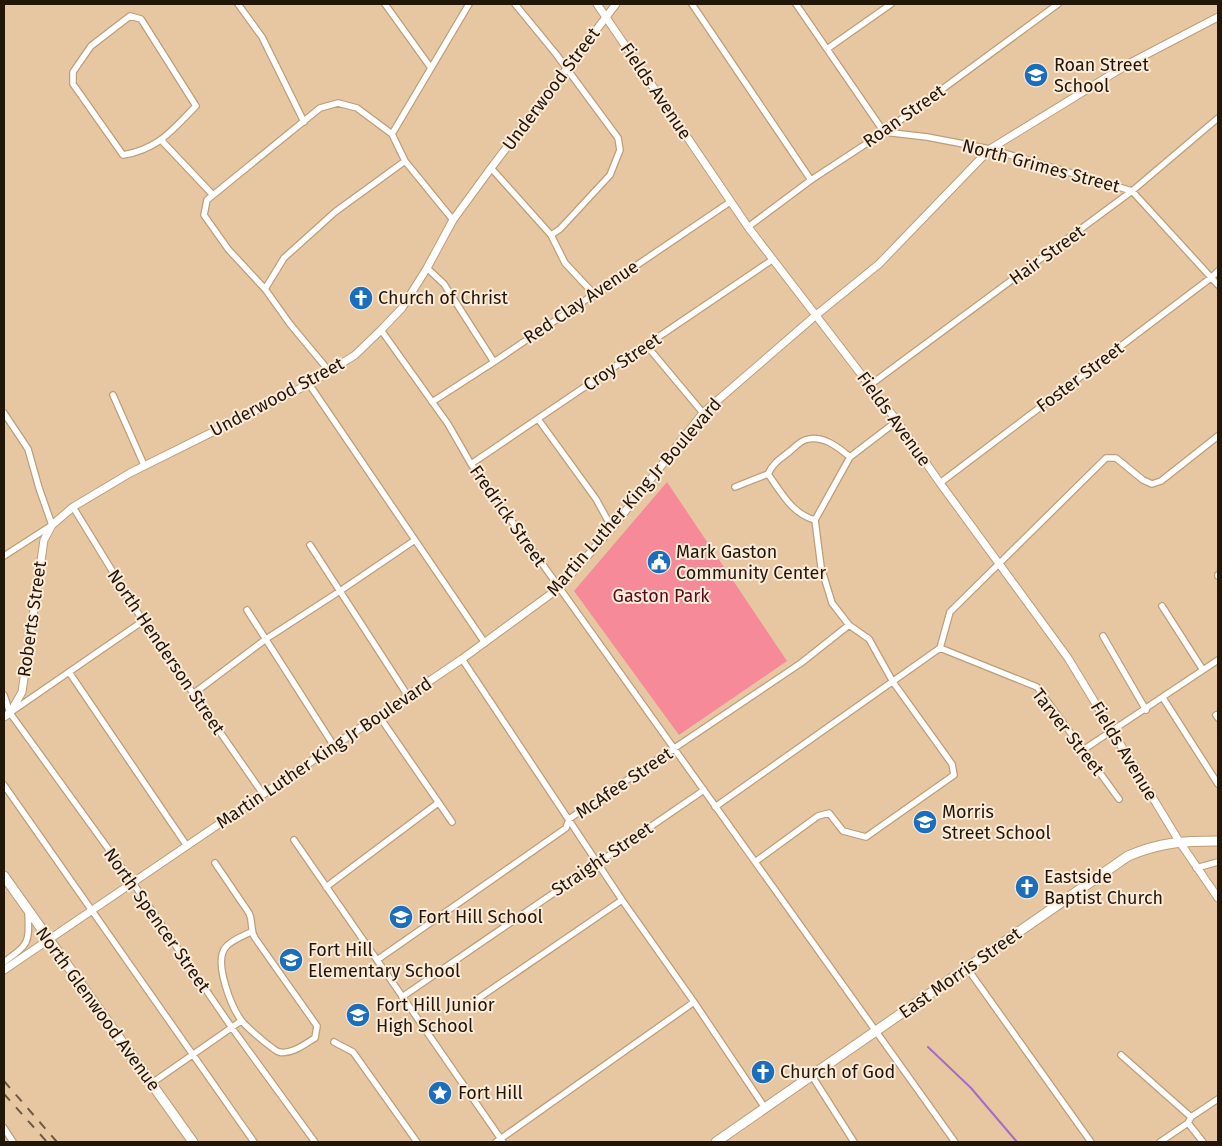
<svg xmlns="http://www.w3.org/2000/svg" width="1222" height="1146" viewBox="0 0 1222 1146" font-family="'Fira Sans',sans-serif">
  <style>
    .green { fill: #f78a99 }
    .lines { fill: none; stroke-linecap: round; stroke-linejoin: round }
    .stream { stroke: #a56bc8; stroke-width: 2 }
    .minor-casing { stroke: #bc9e79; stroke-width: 8 }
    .tertiary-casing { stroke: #bc9e79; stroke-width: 9 }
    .secondary-casing { stroke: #bc9e79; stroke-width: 11 }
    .primary-casing { stroke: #bc9e79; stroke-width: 11 }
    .minor { stroke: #fff; stroke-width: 5.5 }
    .tertiary { stroke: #fff; stroke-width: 7 }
    .secondary { stroke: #fff; stroke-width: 9 }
    .primary { stroke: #fff; stroke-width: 9 }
    .rail { stroke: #6e5a43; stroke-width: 2; stroke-dasharray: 9 9; stroke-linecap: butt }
    .labels { text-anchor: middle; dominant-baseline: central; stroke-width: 4; stroke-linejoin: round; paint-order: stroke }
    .poi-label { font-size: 18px; fill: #221608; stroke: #fbebd8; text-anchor: start }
    .street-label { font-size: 18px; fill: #221608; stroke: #fbebd8 }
    .park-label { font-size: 18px; fill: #55091e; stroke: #fbebd8 }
  </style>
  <rect width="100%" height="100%" fill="#e7c7a1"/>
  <path class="green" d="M667,482L787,661L679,735L574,591Z"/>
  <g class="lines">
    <path class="stream" d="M928,1047L971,1088L1017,1142"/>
    <g class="minor-casing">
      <path id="minor" d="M238,4L262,37L304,122
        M385,4L431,68
        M692,4L811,180
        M796,4L884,132L927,137L990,149L1132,191L1218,285
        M130,16L141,19L196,106C172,130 159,149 123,155L73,84V72L91,46Z
        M827,49L891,4
        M392,134L469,4
        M162,141L213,195
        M491,168L551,235L560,229L610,175L620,150L618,138L556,54L515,4
        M748,227L811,180L884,132L1058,4
        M551,235L565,263L594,294
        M427,268L444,284L494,362
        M265,289L284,258L335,212L405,161
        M381,330L448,424L471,464L955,1142
        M647,346L703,413
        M329,371L290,324L265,289L228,249L204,215L207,200L320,108L338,103L357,108L392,134L405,161L453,220
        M309,384L485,643
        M870,385L1132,191L1218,118
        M113,395L144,465
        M432,402L494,362L730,202
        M4,413L28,449L39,488L52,525L4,556
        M538,419L596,499L612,528
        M471,464L772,260
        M768,474C773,463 780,459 789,452C794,448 799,442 805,440C822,434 838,447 850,457
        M768,474C781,492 792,514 815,520
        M940,483L1212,277L1218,271
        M735,487L768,474
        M73,507L143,621L263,794
        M815,520L850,457L897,421
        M310,545L408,696
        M1218,575V576
        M1162,606L1203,670
        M247,610L334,746
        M1103,636L1146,710
        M462,659L622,900L694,1002L765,1108
        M69,672L187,846
        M193,694L266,639L340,591L415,540
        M4,695L10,713L133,883L232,1028L315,1142
        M1163,698L1218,784
        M11,712L143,621
        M1216,715L1218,718
        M379,716L452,822
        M1083,750L1218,660
        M4,785L254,1142
        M1119,799L1037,687L940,648L950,612L1106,458H1116L1143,480L1152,484L1161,481L1218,436
        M715,807L940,648
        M294,840L503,1142
        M755,862L818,816L829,813L843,831L866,837L954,775L952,764L893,682L869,639L849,625L832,603L821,567L815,520
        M215,863L249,913C253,921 250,930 255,938L317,1026L315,1038C305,1044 291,1055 279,1052C273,1050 245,1026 241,1020C231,1006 214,963 225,948C231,940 243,936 251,932
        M1196,868L1218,862
        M326,887L438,803
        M377,960L566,828L569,819L801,663L849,625
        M4,962C30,943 29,944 28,911
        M967,968L1091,1142
        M402,997L704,790
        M473,1002L622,900
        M334,1042L353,1052L417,1142
        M1121,1055L1191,1117
        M812,1076L854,1142
        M152,1083L241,1021
        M1188,1123L1203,1142
        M4,1128L13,1142
        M496,1142L694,1002
        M1160,1142L1188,1123L1191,1117L1218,1099"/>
    </g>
    <g class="tertiary-casing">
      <path id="tertiary" d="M597,4L748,227L897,421L940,483L1068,658L1179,841L1218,898
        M4,717L10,713L22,692L44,540L52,525L73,507L130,473L309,384L355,355L381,330L402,308L427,268L453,220L491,168L616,4
        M4,970L462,659L559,588L612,528L703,413L815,316L879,264L990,149L1130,63L1218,17"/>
    </g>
    <g class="secondary-casing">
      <path id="secondary" d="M716,1142L1128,856C1161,842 1183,841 1218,841"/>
    </g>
    <g class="primary-casing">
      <path id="primary" d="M4,876L193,1142"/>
    </g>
    <use href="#minor" class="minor"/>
    <use href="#tertiary" class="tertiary"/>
    <use href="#secondary" class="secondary"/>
    <use href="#primary" class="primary"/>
    <path class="rail" d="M4,1081L57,1142
      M4,1094L47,1142"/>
  </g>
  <defs>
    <g id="school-disc" transform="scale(1.25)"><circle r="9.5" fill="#1b6ebc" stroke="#fbebd8"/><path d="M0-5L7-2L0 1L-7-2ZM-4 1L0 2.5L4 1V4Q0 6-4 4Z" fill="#fff"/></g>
    <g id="church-disc" transform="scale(1.25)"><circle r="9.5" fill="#1b6ebc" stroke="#fbebd8"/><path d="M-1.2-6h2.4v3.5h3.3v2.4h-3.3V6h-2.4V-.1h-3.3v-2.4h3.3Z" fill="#fff"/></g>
    <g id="civic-disc" transform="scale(1.25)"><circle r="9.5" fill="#1b6ebc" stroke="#fbebd8"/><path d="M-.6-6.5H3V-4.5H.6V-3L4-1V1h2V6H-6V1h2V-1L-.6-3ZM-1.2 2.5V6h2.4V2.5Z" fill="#fff"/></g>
    <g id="sight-disc" transform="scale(1.25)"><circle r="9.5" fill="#1b6ebc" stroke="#fbebd8"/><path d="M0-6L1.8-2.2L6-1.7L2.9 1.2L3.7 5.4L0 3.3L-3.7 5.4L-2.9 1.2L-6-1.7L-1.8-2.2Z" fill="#fff"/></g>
  </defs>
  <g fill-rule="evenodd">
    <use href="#school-disc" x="1036" y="75"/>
    <use href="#church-disc" x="361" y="298"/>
    <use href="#civic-disc" x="659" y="562"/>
    <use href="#school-disc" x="925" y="822"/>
    <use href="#church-disc" x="1027" y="887"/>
    <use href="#school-disc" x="401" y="917"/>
    <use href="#school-disc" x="291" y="960"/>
    <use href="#school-disc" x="358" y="1015"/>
    <use href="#church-disc" x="763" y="1072"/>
    <use href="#sight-disc" x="440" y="1093"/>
  </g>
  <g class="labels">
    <g class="poi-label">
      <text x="1054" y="65">Roan Street<tspan x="1054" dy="21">School</tspan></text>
      <text x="378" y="298">Church of Christ</text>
      <text x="676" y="552">Mark Gaston<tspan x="676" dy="21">Community Center</tspan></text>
      <text x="942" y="812">Morris<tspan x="942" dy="21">Street School</tspan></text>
      <text x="1044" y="877">Eastside<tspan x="1044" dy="21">Baptist Church</tspan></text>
      <text x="418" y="917">Fort Hill School</text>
      <text x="308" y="950">Fort Hill<tspan x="308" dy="21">Elementary School</tspan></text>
      <text x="376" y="1005">Fort Hill Junior<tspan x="376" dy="21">High School</tspan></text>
      <text x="780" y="1072">Church of God</text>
      <text x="458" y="1093">Fort Hill</text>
    </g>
    <g class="street-label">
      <text transform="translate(551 89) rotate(-53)">Underwood Street</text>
      <text transform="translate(656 91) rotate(56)">Fields Avenue</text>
      <text transform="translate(904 116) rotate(-35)">Roan Street</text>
      <text transform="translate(1041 166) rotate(15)">North Grimes Street</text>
      <text transform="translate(1047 255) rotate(-36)">Hair Street</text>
      <text transform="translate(581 302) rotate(-34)">Red Clay Avenue</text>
      <text transform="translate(622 362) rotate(-34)">Croy Street</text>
      <text transform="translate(1080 377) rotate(-37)">Foster Street</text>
      <text transform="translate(277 397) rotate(-28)">Underwood Street</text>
      <text transform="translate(894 419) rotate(54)">Fields Avenue</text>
      <text transform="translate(634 497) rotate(-49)">Martin Luther King Jr Boulevard</text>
      <text transform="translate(508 516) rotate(55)">Fredrick Street</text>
      <text transform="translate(32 619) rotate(-82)">Roberts Street</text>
      <text transform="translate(166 652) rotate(56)">North Henderson Street</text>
      <text transform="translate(1068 732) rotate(52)">Tarver Street</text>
      <text transform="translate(1124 751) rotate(59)">Fields Avenue</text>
      <text transform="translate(324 753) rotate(-34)">Martin Luther King Jr Boulevard</text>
      <text transform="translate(624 783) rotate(-34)">McAfee Street</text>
      <text transform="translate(602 859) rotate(-34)">Straight Street</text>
      <text transform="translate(157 920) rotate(55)">North Spencer Street</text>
      <text transform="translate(960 973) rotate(-35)">East Morris Street</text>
      <text transform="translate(98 1009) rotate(54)">North Glenwood Avenue</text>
    </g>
    <g class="park-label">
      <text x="661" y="596">Gaston Park</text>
    </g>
  </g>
  <rect width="1222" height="1146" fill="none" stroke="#221608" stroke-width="10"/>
</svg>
